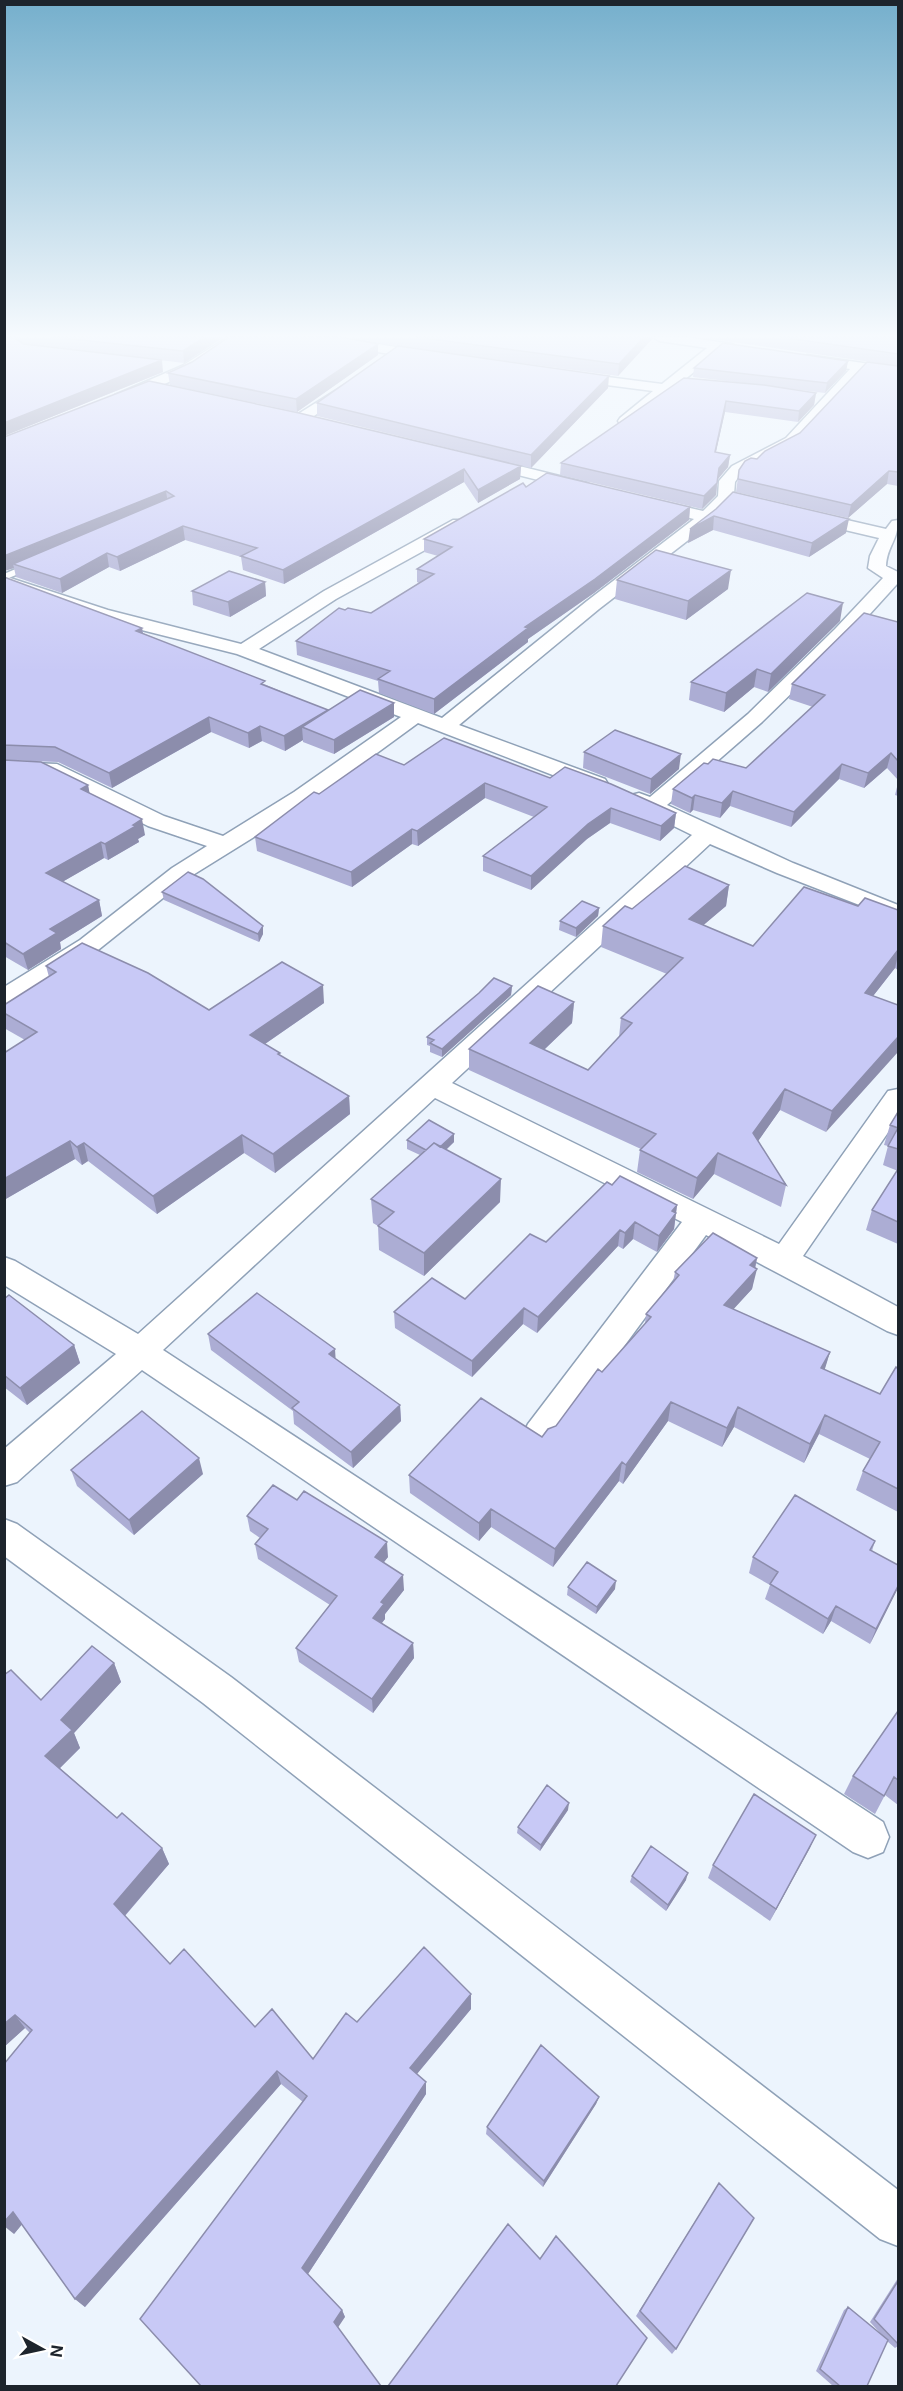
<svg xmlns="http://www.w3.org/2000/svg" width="903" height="2391" viewBox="0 0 903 2391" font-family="Inter,sans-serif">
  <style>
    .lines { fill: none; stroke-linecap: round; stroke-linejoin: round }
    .service-casing { stroke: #8fa1b7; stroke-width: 3 }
    .minor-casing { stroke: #8fa1b7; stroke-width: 3 }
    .service { fill: #fff; fill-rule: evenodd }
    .minor { fill: #fff; fill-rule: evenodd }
    .wall { fill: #acadd4 }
    .shaded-wall { fill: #8c8dac }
    .building { fill: #c8c9f6; stroke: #8c8dac; stroke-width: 1.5 }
  </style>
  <rect width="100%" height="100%" fill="#ecf4fd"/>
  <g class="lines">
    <g class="service-casing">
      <path id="service" d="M32,562L36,565L35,567L4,580V574Z"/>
    </g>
    <g class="minor-casing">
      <path id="minor" d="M228,337H243L192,372L125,401L120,402L113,398L115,395L182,366Z
        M307,337H337L431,353L438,357L431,361L313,341Z
        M653,337H686L732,344L739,348L732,352L721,350L630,424H620L618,421L620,418L653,391L568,380L561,376L568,372L662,384L707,348L659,341Z
        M807,355L898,368V376L864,371L796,444L742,472L735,482L734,494L886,529L892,521L898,520C898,541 887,546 886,566L898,572V583L849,637L762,722L667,805L793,863L898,905V920L777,873L710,844L452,1083L779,1244L888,1091L898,1089V1118L803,1256L898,1307V1335L887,1331L706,1235L552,1444L540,1448L528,1444L523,1434L528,1424L682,1222L435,1098L163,1350L883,1822L889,1837L883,1852L868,1858L853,1852L142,1370L17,1482L4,1486V1449L116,1354L4,1285V1257L15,1261L138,1334L692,835L631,805L628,800L631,795L639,793L650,797L748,714L835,629L883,578L868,568L870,556L879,538L730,503L713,521L599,609L459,725L605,779L608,784L605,789L597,791L589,789L418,723L310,802L188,878L98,950L13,1005L4,1007V987L80,940L172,868L207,846L148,826L45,775L4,774V762L57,764L164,816L223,836L294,792L401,717L237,654L94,618L4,587V576L108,610L241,644L324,591L453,520H465L467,524L465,528L336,599L259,649L442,718L587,601L694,519L645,507L643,504L645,501L651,499L703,511L718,496L719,481L732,466L786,438L850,369L802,362L800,359Z
        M349,382L354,383L356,386L354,389L305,422H295L293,419L295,416Z
        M483,457L588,483L590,486L582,491L478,465L475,462Z
        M4,1519L17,1524L231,1677L898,2190V2246L880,2239L203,1703L4,1556Z"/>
    </g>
    <use href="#service" class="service"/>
    <use href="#minor" class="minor"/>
  </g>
  <path class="wall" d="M4,337H224L184,363L143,358L163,372L4,436Z
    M348,337H652V339L618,376L395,346Z
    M698,337H898V486L887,484L848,518L736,492L739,470L800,433L898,366Z
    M378,344V355L297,412L170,385L168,373L192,362Z
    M848,361L846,371L825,393L776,387L816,393L814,405L798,422L725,412L716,452L730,455L728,467L718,479L716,495L702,509L560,475L561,463L743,383L693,377L694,368Z
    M608,388L531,468L317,416V403Z
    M4,437L521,466L520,479L478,503L464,482L284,584L243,570L241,557L185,540L120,571L109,567L62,593L16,577L14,568L4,571Z
    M526,487L690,507L689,520L594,593L528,639V642L434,714L379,693L378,681L297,655L296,641L371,613L419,583L417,582V569L438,556L424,552V539Z
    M716,509L846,533L809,557L713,530L688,543Z
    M4,577L142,628L143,633L328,711L394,717L334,754L303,742V740L285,751L262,741L249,748L211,732L112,788L58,762L4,760Z
    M617,580L728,589L686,620L615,599Z
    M265,582L266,596L230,617L193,605L192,591Z
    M840,621L768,692L754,687L724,712L689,700L691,682Z
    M898,622V780L887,768L864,788L839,779L791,827L730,806L720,818L693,810L690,813L671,804L673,789L708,764L746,768L813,707L789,699L792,684Z
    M584,752L679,769L650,794L583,768Z
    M4,760L88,785L89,793L145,835L138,839L139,842L108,860L104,858L62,882L99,900L102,916L60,942L61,949L28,970L4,956Z
    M404,765L550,778L676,813L674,828L660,841L610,823L587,839L531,890L483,871V856L534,817L485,798L418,846L412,844L352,887L257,851L255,837L319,794Z
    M898,783V796L895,795Z
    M729,885L726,906L703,925L753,946L858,906L898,910V970L895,968L873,996L826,1132L780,1110L758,1141L786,1185L781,1207L714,1174L693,1199L637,1172L640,1150L641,1149L469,1070V1049L574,1002L572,1023L544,1050L588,1070L619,1037L621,1018L667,974L601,947L603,926L632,909Z
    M162,892L263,934L259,942L164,900Z
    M599,908L598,916L576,937L559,930L560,921Z
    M46,966L209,1010L324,1003L265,1044L281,1056L349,1096L350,1114L275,1173L244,1153L157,1214L88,1161L82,1165L75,1159L4,1200V1053L25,1040L4,1028V1005L49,977Z
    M512,986L511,995L442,1057L430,1052V1046L427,1045V1037L479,993Z
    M898,1112V1244L866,1230L872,1210L898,1171L883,1165L888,1146L884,1145L890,1125Z
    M407,1140L454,1142L446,1150L500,1202L424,1276L379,1250L378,1226L373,1223L371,1199L420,1155L407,1149Z
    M612,1185L677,1205L674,1229L657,1252L633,1239L623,1249L618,1246L537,1333L523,1324L472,1377L395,1328L394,1312L465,1299L546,1242Z
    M757,1258L752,1289L733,1309L830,1352L824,1370L880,1394L898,1369V1512L856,1490L863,1471L870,1459L819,1434L804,1463L734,1427L722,1447L668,1421L623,1484L619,1481L553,1567L491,1527L479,1541L410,1493L409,1475L542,1437L556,1426L645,1324L646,1314L673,1282L675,1272Z
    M4,1299L74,1345L80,1363L27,1405L4,1387Z
    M208,1334L336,1359L400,1405L401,1421L353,1468L294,1424L293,1411L211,1350Z
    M71,1470L203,1474L134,1535L77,1486Z
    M247,1516L388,1557L384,1562L404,1590L385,1614V1619L381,1624L413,1643L414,1658L373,1713L299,1662L296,1648L330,1605L258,1559L255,1544L260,1538L250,1531Z
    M875,1541L872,1551L898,1565V1588L870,1644L831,1621L823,1634L765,1599L770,1585L749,1573L753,1557Z
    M568,1587L615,1589L596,1614L567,1595Z
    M114,1663L121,1682L74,1733L80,1748L60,1768L117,1818L162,1848L169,1864L125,1916L170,1964L255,2027L313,2059L357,2022L471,2009L417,2074L426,2094L308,2274L342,2310L345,2317L201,2386L303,2102L281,2084L85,2307L75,2299L22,2224L14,2234L30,2033L25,2028L4,2047L41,1700Z
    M898,1711V1805L885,1795L875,1814L844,1794L853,1776Z
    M568,1810L540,1851L517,1833L518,1827Z
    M816,1835L770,1921L708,1878L713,1865Z
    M632,1876L686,1880L666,1911L630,1882Z
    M599,2097L596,2104L543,2187L486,2134L487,2127Z
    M719,2183L676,2349L672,2354L636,2316Z
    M898,2278V2346L895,2348L887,2341L867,2386H833L816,2371L844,2310L848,2307L882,2335L870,2322Z"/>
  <path class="shaded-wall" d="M205,337H224L184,363L183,351Z
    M644,337H652V339L618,376L619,364Z
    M378,344V355L297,412L296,399Z
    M162,360L163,372L4,436V423Z
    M848,361L846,371L825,393L827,383Z
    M609,376L608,388L531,468V455Z
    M816,393L814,405L798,422L799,411Z
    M726,401L725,412L713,464L715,452Z
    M730,455L728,467L717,480L719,468Z
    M521,466L520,479L478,503V490Z
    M464,469V482L284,584L283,570Z
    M889,471L887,484L848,518L851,505Z
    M717,483L716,495L702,509L704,496Z
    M166,491L168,504L13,564L14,568L4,571V556Z
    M690,507L689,520L594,593L528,639V642L434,714V699L525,627Z
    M714,516L713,530L688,543L690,529Z
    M849,519L846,533L809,557L812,543Z
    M183,526L185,540L120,571L117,557Z
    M107,553L109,567L62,593L60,579Z
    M731,570L728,589L686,620L688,601Z
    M265,582L266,596L230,617L228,602Z
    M843,603L840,621L768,692L771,674Z
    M142,628L144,642L136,631Z
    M757,669L754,687L724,712L726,693Z
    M394,703V717L334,754V740Z
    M328,710L329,725L302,727L303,740L285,751L284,736Z
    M209,717L211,732L112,788L109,773Z
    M260,726L262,741L249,748L248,733Z
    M891,753L887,768L864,788L868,773Z
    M681,754L679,769L650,794L651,779Z
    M842,764L839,779L791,827L794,812Z
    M485,783V798L418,846L417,831Z
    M88,785L91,800L81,789Z
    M733,791L730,806L720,818L722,803Z
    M695,795L693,810L690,813L692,798Z
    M611,808L610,823L587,839L531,890V876L588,824Z
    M676,813L674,828L660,841L661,826Z
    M142,819L145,835L138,839L139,842L108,860L105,844Z
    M412,829V844L352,887L351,872Z
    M101,842L104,858L50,889L46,873Z
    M729,885L726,906L686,940L689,919Z
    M99,900L102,916L60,942L61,949L28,970L23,954L50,929Z
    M599,908L598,916L576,937V928Z
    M263,926V934L259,942L258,934Z
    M898,950V955L895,968L859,1014L865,993Z
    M323,985L324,1003L252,1053L250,1035Z
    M512,986L511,995L442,1057V1049Z
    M574,1002L572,1023L529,1064L530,1043Z
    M898,1037V1052L826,1132L832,1111Z
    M785,1089L780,1110L749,1154L753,1133Z
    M349,1096L350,1114L275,1173L273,1154Z
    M454,1134V1142L433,1162V1154Z
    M242,1135L244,1153L157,1214L153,1196Z
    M70,1141L75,1159L4,1200V1179Z
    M84,1143L88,1161L82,1165L77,1147Z
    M718,1153L714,1174L693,1199L697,1178Z
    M501,1179L500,1202L424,1276V1253Z
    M677,1205L674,1229L657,1252L659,1236L672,1211Z
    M635,1222L633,1239L623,1249L625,1233Z
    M620,1230L618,1246L537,1333L538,1317Z
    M757,1258L754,1272L757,1269L752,1289L720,1324L724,1305L750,1265Z
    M524,1308L523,1324L472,1377V1361Z
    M74,1345L80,1363L27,1405L20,1388Z
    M335,1349L336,1365L329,1354Z
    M830,1352L824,1372L821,1368Z
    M671,1402L668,1421L623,1484L626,1465Z
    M400,1405L401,1421L353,1468L351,1452Z
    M738,1407L734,1427L722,1447L727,1428Z
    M825,1415L819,1434L804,1463L810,1444Z
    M199,1458L203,1474L134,1535L129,1520Z
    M622,1462L619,1481L553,1567L555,1549Z
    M491,1509V1527L479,1541V1523Z
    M387,1542L388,1557L376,1572L375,1557Z
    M403,1575L404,1590L385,1614V1619L374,1633L373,1618L381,1602Z
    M616,1581L615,1589L596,1614L597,1607Z
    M898,1586V1588L870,1644L876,1629Z
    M836,1606L831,1621L823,1634L828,1619Z
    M413,1643L414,1658L373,1713L372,1699Z
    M114,1663L121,1682L74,1733L80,1748L54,1774L45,1756L61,1720Z
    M569,1803L568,1810L540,1851L541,1845Z
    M816,1835L810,1848L770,1921L776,1909Z
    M162,1848L169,1864L121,1920L114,1904Z
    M688,1873L686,1880L666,1911L668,1905Z
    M471,1994V2009L411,2081L410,2068Z
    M15,2015L25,2028L4,2047V2024Z
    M277,2071L281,2084L85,2307L75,2299Z
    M426,2082V2094L306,2277L302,2268Z
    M599,2097L596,2104L543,2187L544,2181Z
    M13,2212L24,2222L14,2234L4,2226V2222Z
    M342,2310L345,2317L337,2329L334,2322Z"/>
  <path class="building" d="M4,337H17L16,339L24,344L162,360L4,423Z
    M53,337H205L183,351Z
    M229,337H341L378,344L296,399L168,373L192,362Z
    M416,337H644L619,364Z
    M780,337H898V354Z
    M723,343L848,361L827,383L694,368Z
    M398,346L609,376L531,455L317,403Z
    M867,362L898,366V472L889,471L851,505L738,479L739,470L745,461L751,458L757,459L765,451L800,433Z
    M684,378L764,385L816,393L799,411L726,401L715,452L730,455L719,468L717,483L704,496L561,463Z
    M149,381L299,413L521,466L478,490L464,469L283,570L241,556L257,548L183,526L117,557L107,553L60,579L13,564L174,496L166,491L4,556V437Z
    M547,473L690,507L595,579L525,627L528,628L434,699L378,679L390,671L296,641L339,608L345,610L348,608L371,613L434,574L417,569L452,547L424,539L523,483L526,487Z
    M733,492L849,519L812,543L714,516L690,529L716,509Z
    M656,550L731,570L688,601L617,580Z
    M229,571L265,582L228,602L192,591Z
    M4,577L142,628L136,631L265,681L261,684L328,710L284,736L260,726L248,733L209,717L109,773L55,747L4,745Z
    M807,593L843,603L771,674L757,669L726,693L691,682Z
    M864,613L898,622V761L891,753L868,773L842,764L794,812L733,791L722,803L695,795L692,798L673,789L704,763L708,764L713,759L746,768L825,695L792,684Z
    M360,690L394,703L334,740L302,727Z
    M615,730L681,754L651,779L584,752Z
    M444,738L550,778L565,767L611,784L676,813L661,826L611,808L588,824L531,876L483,856L547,807L485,783L417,831L412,829L351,872L255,837L314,792L319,794L376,754L404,765Z
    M4,760L41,762L88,785L81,789L142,819L133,825L136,826L105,844L101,842L46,873L99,900L50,929L57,933L23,954L4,942Z
    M685,866L729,885L689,919L753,946L804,887L858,906L865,898L898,910V950L865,993L898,1005V1037L832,1111L785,1089L753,1133L786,1185L718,1153L697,1178L640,1150L656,1134L469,1049L538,986L574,1002L530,1043L588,1070L632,1023L621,1018L683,958L603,926L625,906L632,909Z
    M188,872L203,879L263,926L258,934L162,892Z
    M582,901L599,908L576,928L560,921Z
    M82,943L148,973L209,1010L282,962L323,985L250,1035L280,1053L278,1054L349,1096L273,1154L242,1135L153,1196L84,1143L77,1147L70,1141L4,1179V1053L37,1032L4,1013V1005L56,972L46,966Z
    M494,978L512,986L442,1049L430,1043L434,1040L427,1037L479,993Z
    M898,1112V1149L888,1146L898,1128L890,1125Z
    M429,1120L454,1134L440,1147L434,1143L426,1150L407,1140Z
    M434,1143L501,1179L424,1253L378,1226L394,1212L371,1199Z
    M898,1169V1222L872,1210Z
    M620,1176L677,1205L672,1211L676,1213L659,1236L635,1222L625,1233L620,1230L538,1317L524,1308L472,1361L394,1312L432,1278L465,1299L530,1234L546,1242L607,1182L612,1185Z
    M713,1233L757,1258L750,1265L757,1269L724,1305L830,1352L821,1368L880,1394L896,1367L898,1369V1489L863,1471L880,1442L825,1415L810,1444L738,1407L727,1428L671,1402L626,1465L622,1462L555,1549L491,1509L479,1523L409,1475L481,1398L542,1437L548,1429L556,1426L598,1369L602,1372L651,1317L646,1314L679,1275L675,1272Z
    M257,1293L335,1349L329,1354L400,1405L351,1452L292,1408L299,1402L208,1334Z
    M9,1295L74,1345L20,1388L4,1375V1299Z
    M142,1411L199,1458L129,1520L71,1470Z
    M273,1485L297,1500L304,1491L387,1542L375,1557L403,1575L381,1602L384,1604L373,1618L413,1643L372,1699L296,1648L337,1596L255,1544L268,1529L247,1516Z
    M795,1495L875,1541L870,1550L898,1565V1586L876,1629L836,1606L828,1619L770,1584L778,1572L753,1557Z
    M587,1562L616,1581L597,1607L568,1587Z
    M92,1646L114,1663L61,1720L72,1730L45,1756L117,1818L122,1813L162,1848L114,1904L170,1964L184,1949L255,2027L272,2009L313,2059L346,2013L357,2022L424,1947L471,1994L410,2068L426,2082L302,2268L342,2310L334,2322L381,2386H201L140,2319L307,2096L277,2071L75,2299L13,2212L4,2222V2064L32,2030L15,2015L4,2024V1675L11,1670L41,1700Z
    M898,1711V1780L894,1777L884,1796L853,1776Z
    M547,1785L569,1803L541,1845L518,1827Z
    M754,1794L816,1835L776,1909L713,1865Z
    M651,1846L688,1873L668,1905L632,1876Z
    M541,2045L599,2097L544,2181L487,2127Z
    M719,2183L754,2218L676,2349L640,2311Z
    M508,2224L540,2259L556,2236L647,2338L616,2386H388Z
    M898,2281V2344L874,2319Z
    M848,2307L888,2340L867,2386H840L820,2369Z"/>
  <linearGradient id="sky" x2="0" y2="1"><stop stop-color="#75afcc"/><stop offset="0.5" stop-color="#f6fafe"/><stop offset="1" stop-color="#f6fafe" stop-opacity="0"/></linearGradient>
  <rect width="903" height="672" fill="url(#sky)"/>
  <rect width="903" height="2391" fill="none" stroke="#1d242c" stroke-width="12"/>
  <g transform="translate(42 2349) rotate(98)" stroke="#ffffff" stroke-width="4.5" paint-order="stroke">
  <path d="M0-4.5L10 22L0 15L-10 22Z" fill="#1d242c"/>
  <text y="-9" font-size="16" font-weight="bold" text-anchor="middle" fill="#1d242c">N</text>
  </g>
</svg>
